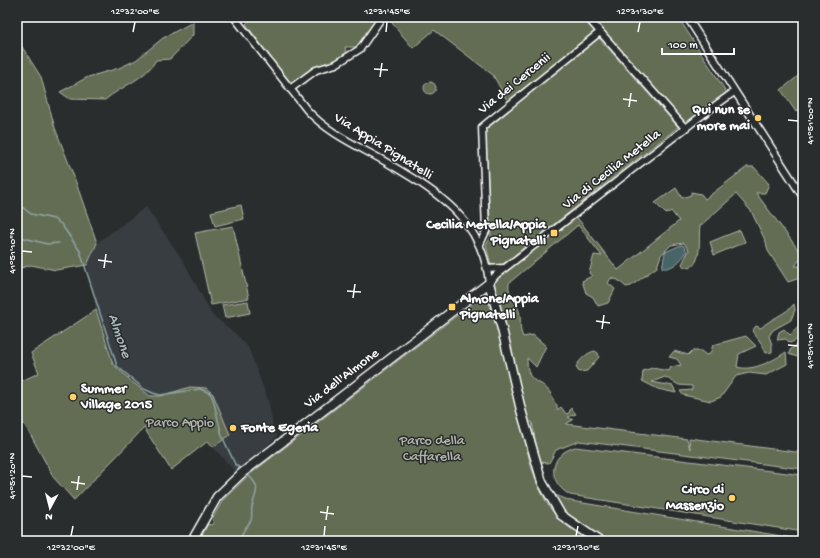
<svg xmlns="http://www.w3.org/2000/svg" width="820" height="558" viewBox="0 0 820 558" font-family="'Gochi Hand',sans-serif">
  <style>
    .built { fill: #383e43 }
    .green { fill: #646d53; stroke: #b2b6a9 }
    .water { fill: #476569; stroke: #91a3a5 }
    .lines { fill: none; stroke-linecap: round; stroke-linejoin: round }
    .stream { stroke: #91a3a5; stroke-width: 1.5 }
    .minor-casing { stroke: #fff; stroke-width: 9 }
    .major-casing { stroke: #fff; stroke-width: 11 }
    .minor { stroke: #2a2d2e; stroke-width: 6 }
    .major { stroke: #2a2d2e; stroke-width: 8 }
    .ticks { fill: none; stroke: #fff; stroke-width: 1.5 }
    .poi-dot { fill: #ffd166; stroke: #2a2d2e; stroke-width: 1.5 }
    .labels { text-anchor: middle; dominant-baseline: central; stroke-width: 3; stroke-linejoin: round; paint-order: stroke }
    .street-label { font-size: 14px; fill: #fff; stroke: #2a2d2e }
    .poi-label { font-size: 14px; font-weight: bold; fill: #fff; stroke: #2a2d2e; text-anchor: end }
    .park-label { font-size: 14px; fill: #b2b6a9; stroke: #2a2d2e }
    .water-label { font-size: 15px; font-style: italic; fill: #acbabc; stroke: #2a2d2e }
    .neatline { fill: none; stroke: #fff; stroke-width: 1.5 }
    .ticks-label { font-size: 10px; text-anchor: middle; fill: #fff }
  </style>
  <rect width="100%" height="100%" fill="#2a2d2e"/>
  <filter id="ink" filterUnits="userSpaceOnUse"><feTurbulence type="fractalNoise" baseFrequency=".025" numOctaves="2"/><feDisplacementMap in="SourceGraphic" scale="8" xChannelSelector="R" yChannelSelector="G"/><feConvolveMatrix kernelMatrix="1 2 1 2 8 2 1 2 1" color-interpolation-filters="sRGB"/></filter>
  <g filter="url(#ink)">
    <path class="built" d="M146,207L184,262L212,315L236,334L248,347L268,400L274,431L277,436L237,474L213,447L230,435L206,388L190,387L161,396H150L131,381L113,364L96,310L87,265L97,243Z"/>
    <path class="green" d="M253,17H381L362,47H345L347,55L332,65L319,67L292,87L246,24Z
      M387,17H583L595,32L508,102L493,75L434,30L413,48Z
      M591,17H678L727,93L685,126Z
      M193,22V35L170,59L156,60C146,79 121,86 105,100L70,99L60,92L88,77L119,68L136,60L163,38Z
      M599,38L678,127L503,264L491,265L486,245L491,237L485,130Z
      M17,39L41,77L55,128L73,174L97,243L87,265L56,270L31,265L17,269Z
      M803,72V107L796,112L781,90Z
      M424 88a6 6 0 1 1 12 0a6 6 0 1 1-12 0Z
      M747,167H754L769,184L765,193H756L803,256L795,266H803V277L788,282L768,251L766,242L751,211L736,194L700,226C698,239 703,260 690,268L684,267L682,264L689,250L684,243L671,245L661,255L657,267L631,286L626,287L618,280L611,278L608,283L615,289L608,303L598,306L593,297L586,293L582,281L592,276L589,273L594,255L602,256L578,225L509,283C507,297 518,302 520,315C521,324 519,328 523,337L533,335L546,346L536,367L527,358C527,386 538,377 549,391C553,396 552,401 557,405V410L561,407L566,414L569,413L571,408L576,414L568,417L573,420L566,424L687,439L690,449L689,438L803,453V469L579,441L556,450L549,463L539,462L532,422H529L527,416L513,363L515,362L493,291L495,279L575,215L618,270L679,221L671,211L666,214L655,203L676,188L682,198L691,195V192L701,194L705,199Z
      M241,205L244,219L215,226L211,212Z
      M233,226L249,298L211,305L195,233Z
      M740,230L745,242L714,255L710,242Z
      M484,293L490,296L531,466C546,507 552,518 589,541H199L208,524L211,525L214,523L212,519L223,500L249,475L477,300L479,295Z
      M248,301L250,313L225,318L222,305Z
      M794,304L795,310L791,320L773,330L769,336L772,345V352L766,353L762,344L752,331L756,326L761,328C771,318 785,315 794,304Z
      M96,310L113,364L131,381L150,396H161L190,387L206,388L213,394L230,435L213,447L208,441L171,470L144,428L74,500L54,478L29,432L17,414V383L39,373L31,353Z
      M803,321V337L790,343L786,339L777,340L779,332L784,329L790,335Z
      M746,336L756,346L739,354L737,367C753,372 774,360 786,352L787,364L766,375L749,373L736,376L721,397L711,401L683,395L680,391L692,390V386L679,385L665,377L652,382L673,386L676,393L658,389L642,381L643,371L652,368L669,371L671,367L681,365L677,359L669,357L674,351L688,355L692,351H701L706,355L710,354L713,345Z
      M803,339V352L797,357L789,354L790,350Z
      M595,351L598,353L599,357L587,371L579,372L576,367C579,360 588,352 595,351Z
      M575,447L803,475V532L570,495C547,482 548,455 575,447Z
      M550,493L571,501L793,538L792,541H608L572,521Z"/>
    <path class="water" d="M681,245L684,246L687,251C682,260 672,270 662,268L665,252Z"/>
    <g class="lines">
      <path class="stream" d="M17,203L31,214L54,219L61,224L80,251L117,366L144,389L153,393L160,395L200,389L210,393L213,399L222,436L235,464L241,469
        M17,236L47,244L59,243
        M240,541C241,532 245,529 250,522C253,519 251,512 252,507C256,490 262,488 247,474"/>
      <g class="minor-casing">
        <path id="minor" d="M234,17L307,110C331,136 361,147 391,165C440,194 483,221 489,283
          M587,17L685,128
          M687,17L803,197
          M290,89L316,70L336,64L360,49L382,17
          M480,244L486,231L482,127L600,32
          M487,269L504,268
          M489,283L496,275L705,113L734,92"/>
      </g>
      <g class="major-casing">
        <path id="major" d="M192,541L217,497L242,473L489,283L502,329L521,410L542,482L561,515L599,541"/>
      </g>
      <use href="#minor" class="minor"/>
      <use href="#major" class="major"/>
    </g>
  </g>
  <path class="ticks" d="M133,32L135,22M386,32L387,22M638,32L640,22M374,69L388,70M380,77L382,63M623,99L637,101M629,107L631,93M788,120L798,121M22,251L32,252M98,260L112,262M104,268L106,254M347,291L361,292M353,298L355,284M596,321L610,323M602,329L604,315M788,345L798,346M22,476L32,477M71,482L85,484M77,490L79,476M320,512L334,514M326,520L328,506M71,536L73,526M324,536L325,526M576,536L578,526"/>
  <g class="poi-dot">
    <circle cx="758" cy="118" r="4"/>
    <rect x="550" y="229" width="8" height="8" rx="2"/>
    <rect x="448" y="303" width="8" height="8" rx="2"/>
    <circle cx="73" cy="397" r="4"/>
    <circle cx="233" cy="428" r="4"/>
    <circle cx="732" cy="498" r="4"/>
  </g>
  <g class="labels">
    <g class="street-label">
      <text transform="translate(515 84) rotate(-39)">Via dei Cercenii</text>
      <text transform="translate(383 147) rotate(32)">Via Appia Pignatelli</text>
      <text transform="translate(612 170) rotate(-38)">Via di Cecilia Metella</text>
      <text transform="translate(342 379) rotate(-37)">Via dell'Almone</text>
    </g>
    <g class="poi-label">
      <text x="750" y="110">Qui nun se<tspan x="750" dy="16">more mai</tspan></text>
      <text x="546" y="225">Cecilia Metella/Appia<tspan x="546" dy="16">Pignatelli</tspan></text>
      <text x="460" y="299" text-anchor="start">Almone/Appia<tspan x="460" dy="16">Pignatelli</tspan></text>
      <text x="81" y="389" text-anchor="start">Summer<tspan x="81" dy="16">Village 2015</tspan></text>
      <text x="241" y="428" text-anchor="start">Fonte Egeria</text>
      <text x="724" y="490">Circo di<tspan x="724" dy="16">Massenzio</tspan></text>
    </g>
    <g class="park-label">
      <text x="180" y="423">Parco Appio</text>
      <text x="432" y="441">Parco della<tspan x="432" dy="16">Caffarella</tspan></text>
    </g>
    <g class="water-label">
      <text transform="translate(119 336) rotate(71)">Almone</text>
    </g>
  </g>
  <rect width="820" height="558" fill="none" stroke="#2a2d2e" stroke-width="44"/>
  <g transform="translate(50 508) rotate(187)" stroke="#2a2d2e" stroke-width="3" paint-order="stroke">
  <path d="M0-3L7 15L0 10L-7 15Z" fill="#ffffff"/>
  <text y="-6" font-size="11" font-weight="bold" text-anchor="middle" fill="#ffffff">N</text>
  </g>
  <path d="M662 48v6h72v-6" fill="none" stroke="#ffffff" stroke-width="2"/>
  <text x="668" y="48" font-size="12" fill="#ffffff" stroke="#2a2d2e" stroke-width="3" paint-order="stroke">100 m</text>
  <rect x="22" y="22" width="776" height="514" class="neatline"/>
  <g class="ticks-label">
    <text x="135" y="14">12°32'00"E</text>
    <text x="387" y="14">12°31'45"E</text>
    <text x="640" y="14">12°31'30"E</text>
    <text transform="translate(809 121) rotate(-90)" y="4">41°51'00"N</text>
    <text transform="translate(11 251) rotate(-90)" y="4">41°51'10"N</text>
    <text transform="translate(809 346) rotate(-90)" y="4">41°51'10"N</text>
    <text transform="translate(11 476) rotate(-90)" y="4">41°51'20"N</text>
    <text x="71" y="550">12°32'00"E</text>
    <text x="324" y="550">12°31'45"E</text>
    <text x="576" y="550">12°31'30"E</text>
  </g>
</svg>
